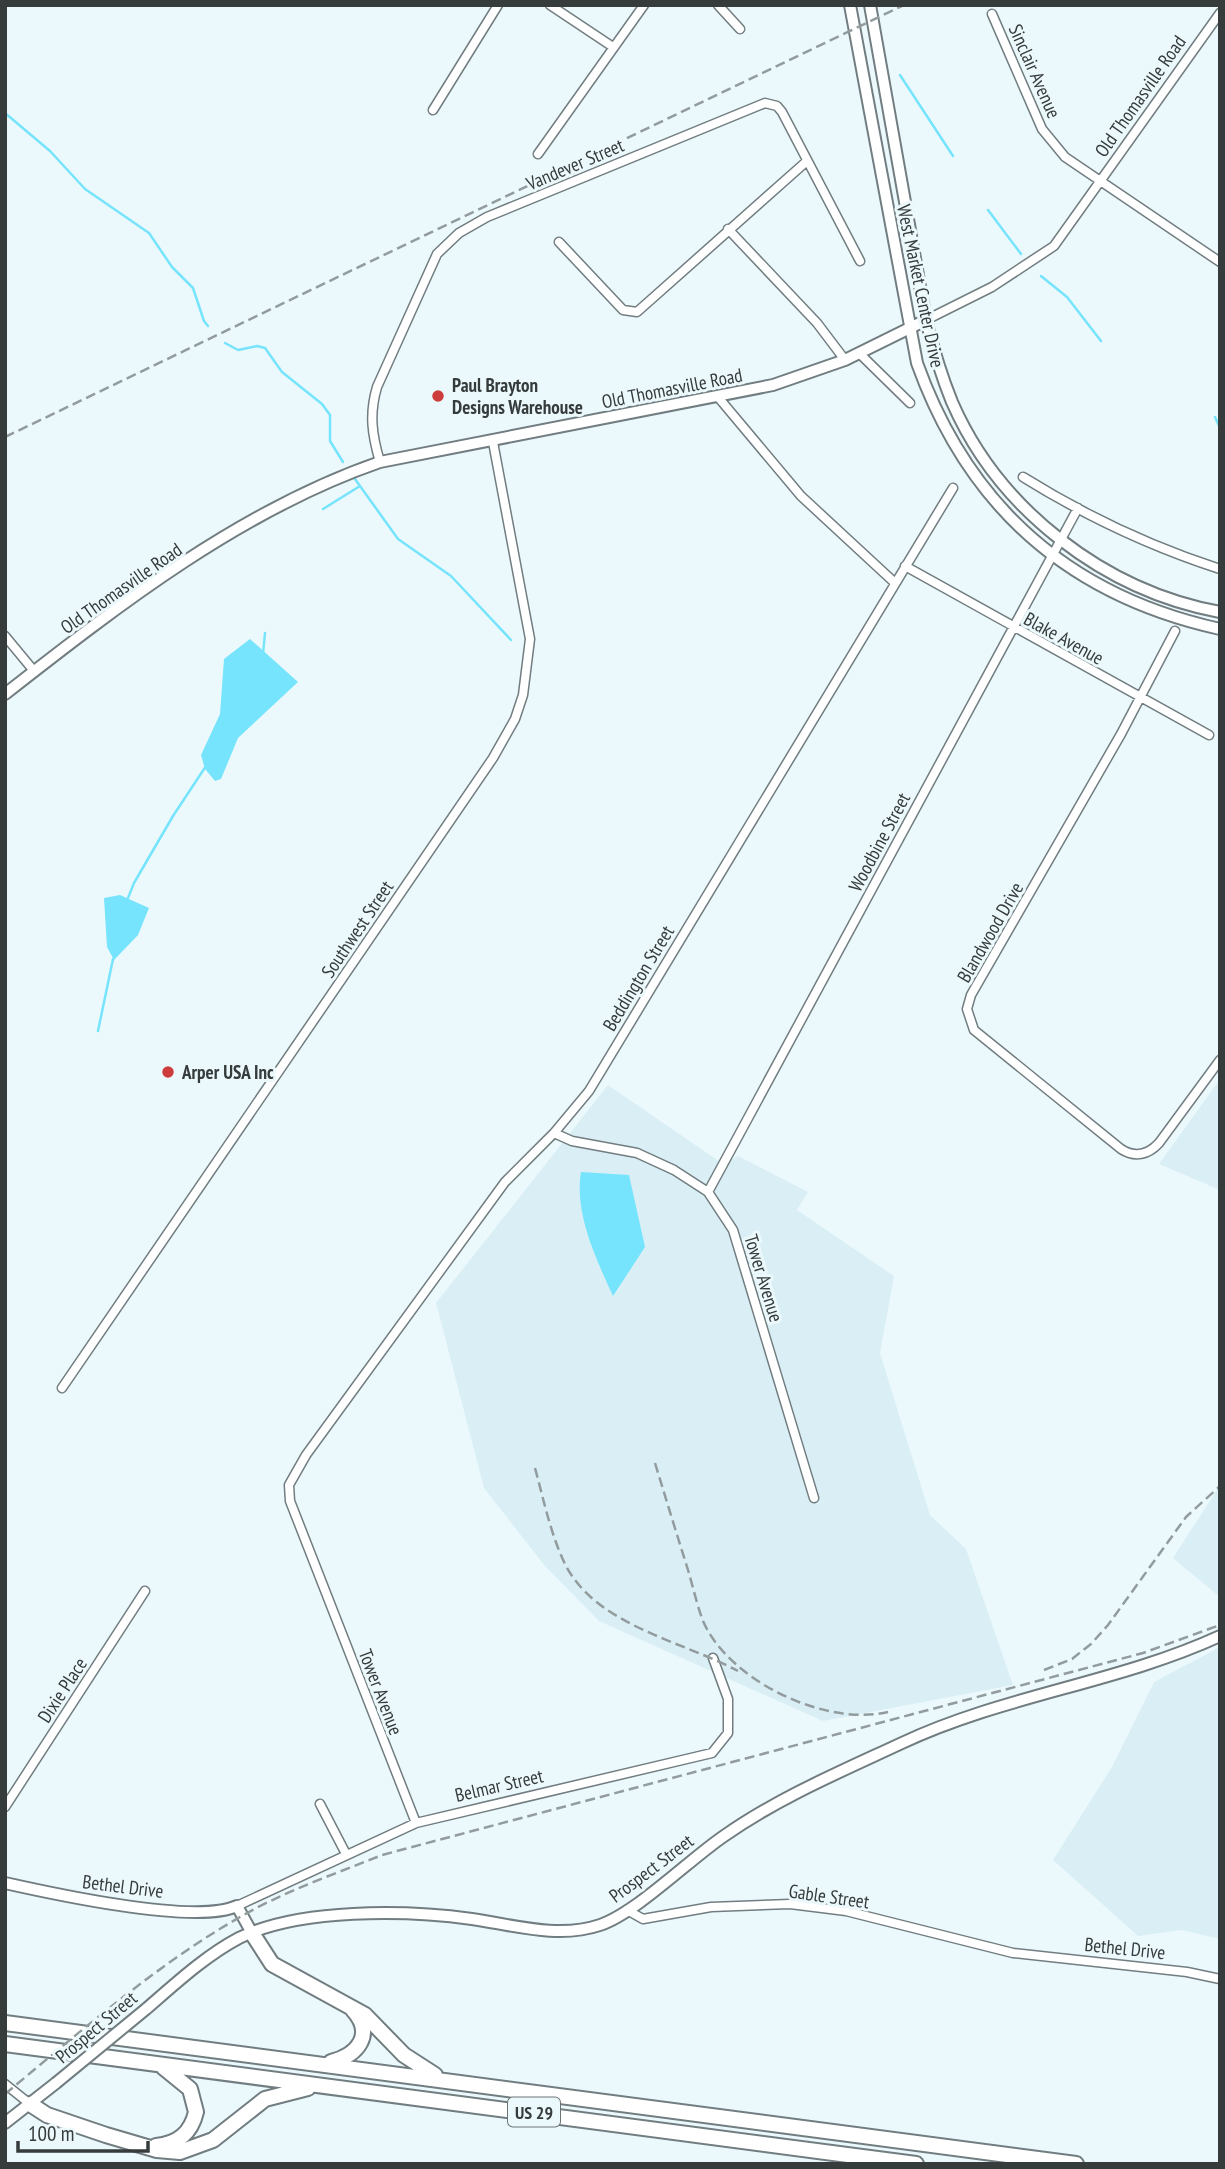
<svg xmlns="http://www.w3.org/2000/svg" width="1225" height="2169" viewBox="0 0 1225 2169" font-family="'PT Sans Narrow',sans-serif">
  <style>
    .built { fill: #daeff5 }
    .water { fill: #76e4fc }
    .lines { fill: none; stroke-linecap: round; stroke-linejoin: round }
    .stream { stroke: #76e4fc; stroke-width: 2.5 }
    .street-casing { stroke: #717d80; stroke-width: 11 }
    .secondary-casing { stroke: #717d80; stroke-width: 14 }
    .highway-casing { stroke: #717d80; stroke-width: 18 }
    .street { stroke: #fff; stroke-width: 8 }
    .secondary { stroke: #fff; stroke-width: 10 }
    .highway { stroke: #fff; stroke-width: 14 }
    .rail { stroke: #929b9d; stroke-width: 2.5; stroke-dasharray: 10 5; stroke-linecap: butt }
    .secondary-bridge-casing { stroke: #717d80; stroke-width: 14; stroke-linecap: butt }
    .secondary-bridge { stroke: #fff; stroke-width: 10 }
    .poi-dot { fill: #cc3d3c; stroke: #ecf9fc; stroke-width: 2.5 }
    .labels { text-anchor: middle; dominant-baseline: central; stroke-width: 6; stroke-linejoin: round; paint-order: stroke }
    .shield { fill: #ecf9fc; stroke: #6d7476; stroke-width: 2 }
    .shield-label { font-size: 18px; font-weight: bold; fill: #363b3c }
    .street-label { font-size: 19px; fill: #363b3c; stroke: #ecf9fc }
    .poi-label { font-size: 19px; font-weight: bold; fill: #363b3c; stroke: #ecf9fc; text-anchor: start }
  </style>
  <rect width="100%" height="100%" fill="#ecf9fc"/>
  <path class="built" d="M1220,1079V1190L1159,1164Z
    M608,1085L723,1164L738,1156L808,1192L797,1210L894,1276L880,1353L930,1515L966,1549L1013,1685L823,1721L599,1621L544,1565L484,1488L436,1303Z
    M1220,1485V1597L1173,1558Z
    M1220,1647V1939L1182,1930L1138,1936L1053,1860L1112,1767L1154,1682Z"/>
  <path class="water" d="M250,639L298,682L238,738L221,779L215,781L205,769L201,755L220,714L224,659Z
    M120,895L149,908L138,935L114,960L107,947L104,898Z
    M581,1172L629,1175L645,1247L613,1296C596,1259 574,1213 581,1172Z"/>
  <g class="lines">
    <path class="stream" d="M900,75L953,156
      M5,113L50,151L85,189L149,233L172,267L193,288L204,321L208,326
      M988,210L1021,254
      M1041,276L1067,297L1101,341
      M225,343L238,350L257,346L265,348L282,372L322,404L330,415V441L343,462
      M1215,417L1220,428
      M355,479L398,539L451,576L511,640
      M323,509L360,486
      M263,654L265,633
      M128,898L134,883L173,816L206,766
      M98,1031L113,959"/>
    <g class="street-casing">
      <path id="street" d="M550,5L613,47
        M718,5L740,29
        M992,14L1042,129L1065,157L1220,262
        M433,110L498,5
        M538,154L644,5
        M728,229L817,323L845,360
        M559,242L623,310L637,312L807,161
        M926,320L992,287L1054,246L1220,13
        M859,353L910,403
        M718,397L801,496L895,583
        M380,462C372,435 369,414 377,387L437,254L459,233L487,217L765,103L777,106L782,112L860,261
        M1023,477C1084,515 1152,547 1220,569
        M905,566L1209,735
        M1175,631L1121,734L971,995L967,1009L974,1030L1121,1149C1135,1158 1148,1155 1159,1143L1220,1060
        M5,636L34,671
        M554,1133L572,1141L637,1153L674,1170L708,1192L733,1230L814,1498
        M708,1192L1078,508
        M62,1388L493,758L515,719L523,695L530,639L493,442
        M320,1804L346,1854
        M5,1807L145,1591
        M416,1823L290,1501L289,1485L306,1455L505,1182L554,1133L589,1091L953,488
        M237,1906L416,1823L712,1753L728,1733V1699L713,1658
        M627,1910L643,1919L711,1907L790,1904L846,1911L1013,1953L1187,1972L1220,1979
        M5,2084L30,2104"/>
    </g>
    <g class="secondary-casing">
      <path id="secondary" d="M850,5L917,363C969,508 1070,596 1220,629
        M870,5L926,320C933,348 941,375 952,402C999,510 1105,591 1220,612
        M5,694C120,604 241,510 380,462L773,385L845,360L926,320
        M5,1883C54,1894 195,1925 237,1906L252,1933
        M146,2009C175,1984 205,1956 239,1938C299,1908 406,1910 472,1919C513,1925 559,1939 600,1925C636,1913 690,1859 724,1836C778,1798 842,1771 902,1743C1004,1695 1118,1683 1220,1636
        M5,2123L56,2083"/>
    </g>
    <g class="highway-casing">
      <path id="highway" d="M252,1933L272,1964L365,2015L404,2055L435,2075
        M5,2023L1076,2164
        M5,2044L916,2164
        M331,2062C358,2055 375,2034 353,2010
        M30,2104L47,2115L106,2135L157,2150L180,2152L213,2140L265,2099L308,2088
        M156,2146C178,2144 191,2133 196,2112L190,2089L163,2067"/>
    </g>
    <use href="#street" class="street"/>
    <use href="#secondary" class="secondary"/>
    <use href="#highway" class="highway"/>
    <path class="rail" d="M5,437L904,5
      M655,1463C666,1499 677,1535 688,1570C693,1587 697,1605 703,1621C729,1681 826,1727 888,1712
      M535,1468C544,1501 551,1536 566,1566C598,1626 682,1641 738,1671
      M1044,1670L1072,1659L1091,1644L1108,1625L1186,1517L1220,1486
      M5,2094C80,2032 156,1965 240,1917C285,1891 335,1874 382,1855L1143,1653L1220,1625"/>
    <g class="secondary-bridge-casing">
      <path id="secondary-bridge" d="M56,2083L146,2009"/>
    </g>
    <use href="#secondary-bridge" class="secondary-bridge"/>
  </g>
  <g class="poi-dot">
    <circle cx="438" cy="396" r="7"/>
    <circle cx="168" cy="1072" r="7"/>
  </g>
  <g class="labels">
    <rect class="shield" x="508" y="2097.5" width="52" height="29" rx="5"/>
    <g class="shield-label">
      <text x="534" y="2112">US 29</text>
    </g>
    <g class="street-label">
      <text transform="translate(1035 71) rotate(66)">Sinclair Avenue</text>
      <text transform="translate(1140 96) rotate(-55)">Old Thomasville Road</text>
      <text transform="translate(575 164) rotate(-23)">Vandever Street</text>
      <text transform="translate(921 286) rotate(78)">West Market Center Drive</text>
      <text transform="translate(672 388) rotate(-11)">Old Thomasville Road</text>
      <text transform="translate(121 588) rotate(-35)">Old Thomasville Road</text>
      <text transform="translate(1064 638) rotate(29)">Blake Avenue</text>
      <text transform="translate(879 842) rotate(-62)">Woodbine Street</text>
      <text transform="translate(357 929) rotate(-56)">Southwest Street</text>
      <text transform="translate(990 932) rotate(-60)">Blandwood Drive</text>
      <text transform="translate(638 978) rotate(-59)">Beddington Street</text>
      <text transform="translate(764 1278) rotate(73)">Tower Avenue</text>
      <text transform="translate(62 1690) rotate(-57)">Dixie Place</text>
      <text transform="translate(381 1692) rotate(69)">Tower Avenue</text>
      <text transform="translate(499 1785) rotate(-13)">Belmar Street</text>
      <text transform="translate(651 1868) rotate(-37)">Prospect Street</text>
      <text transform="translate(123 1886) rotate(7)">Bethel Drive</text>
      <text transform="translate(829 1896) rotate(8)">Gable Street</text>
      <text transform="translate(1125 1948) rotate(6)">Bethel Drive</text>
      <text transform="translate(96 2027) rotate(-40)">Prospect Street</text>
    </g>
    <g class="poi-label">
      <text x="452" y="385">Paul Brayton<tspan x="452" dy="22">Designs Warehouse</tspan></text>
      <text x="182" y="1072">Arper USA Inc</text>
    </g>
  </g>
  <rect width="1225" height="2169" fill="none" stroke="#363b3c" stroke-width="14"/>
  <path d="M18 2141v10h130v-10" fill="none" stroke="#363b3c" stroke-width="3.5"/>
  <text x="28" y="2141" font-size="21" fill="#363b3c" stroke="#ecf9fc" stroke-width="5" paint-order="stroke">100 m</text>
</svg>
